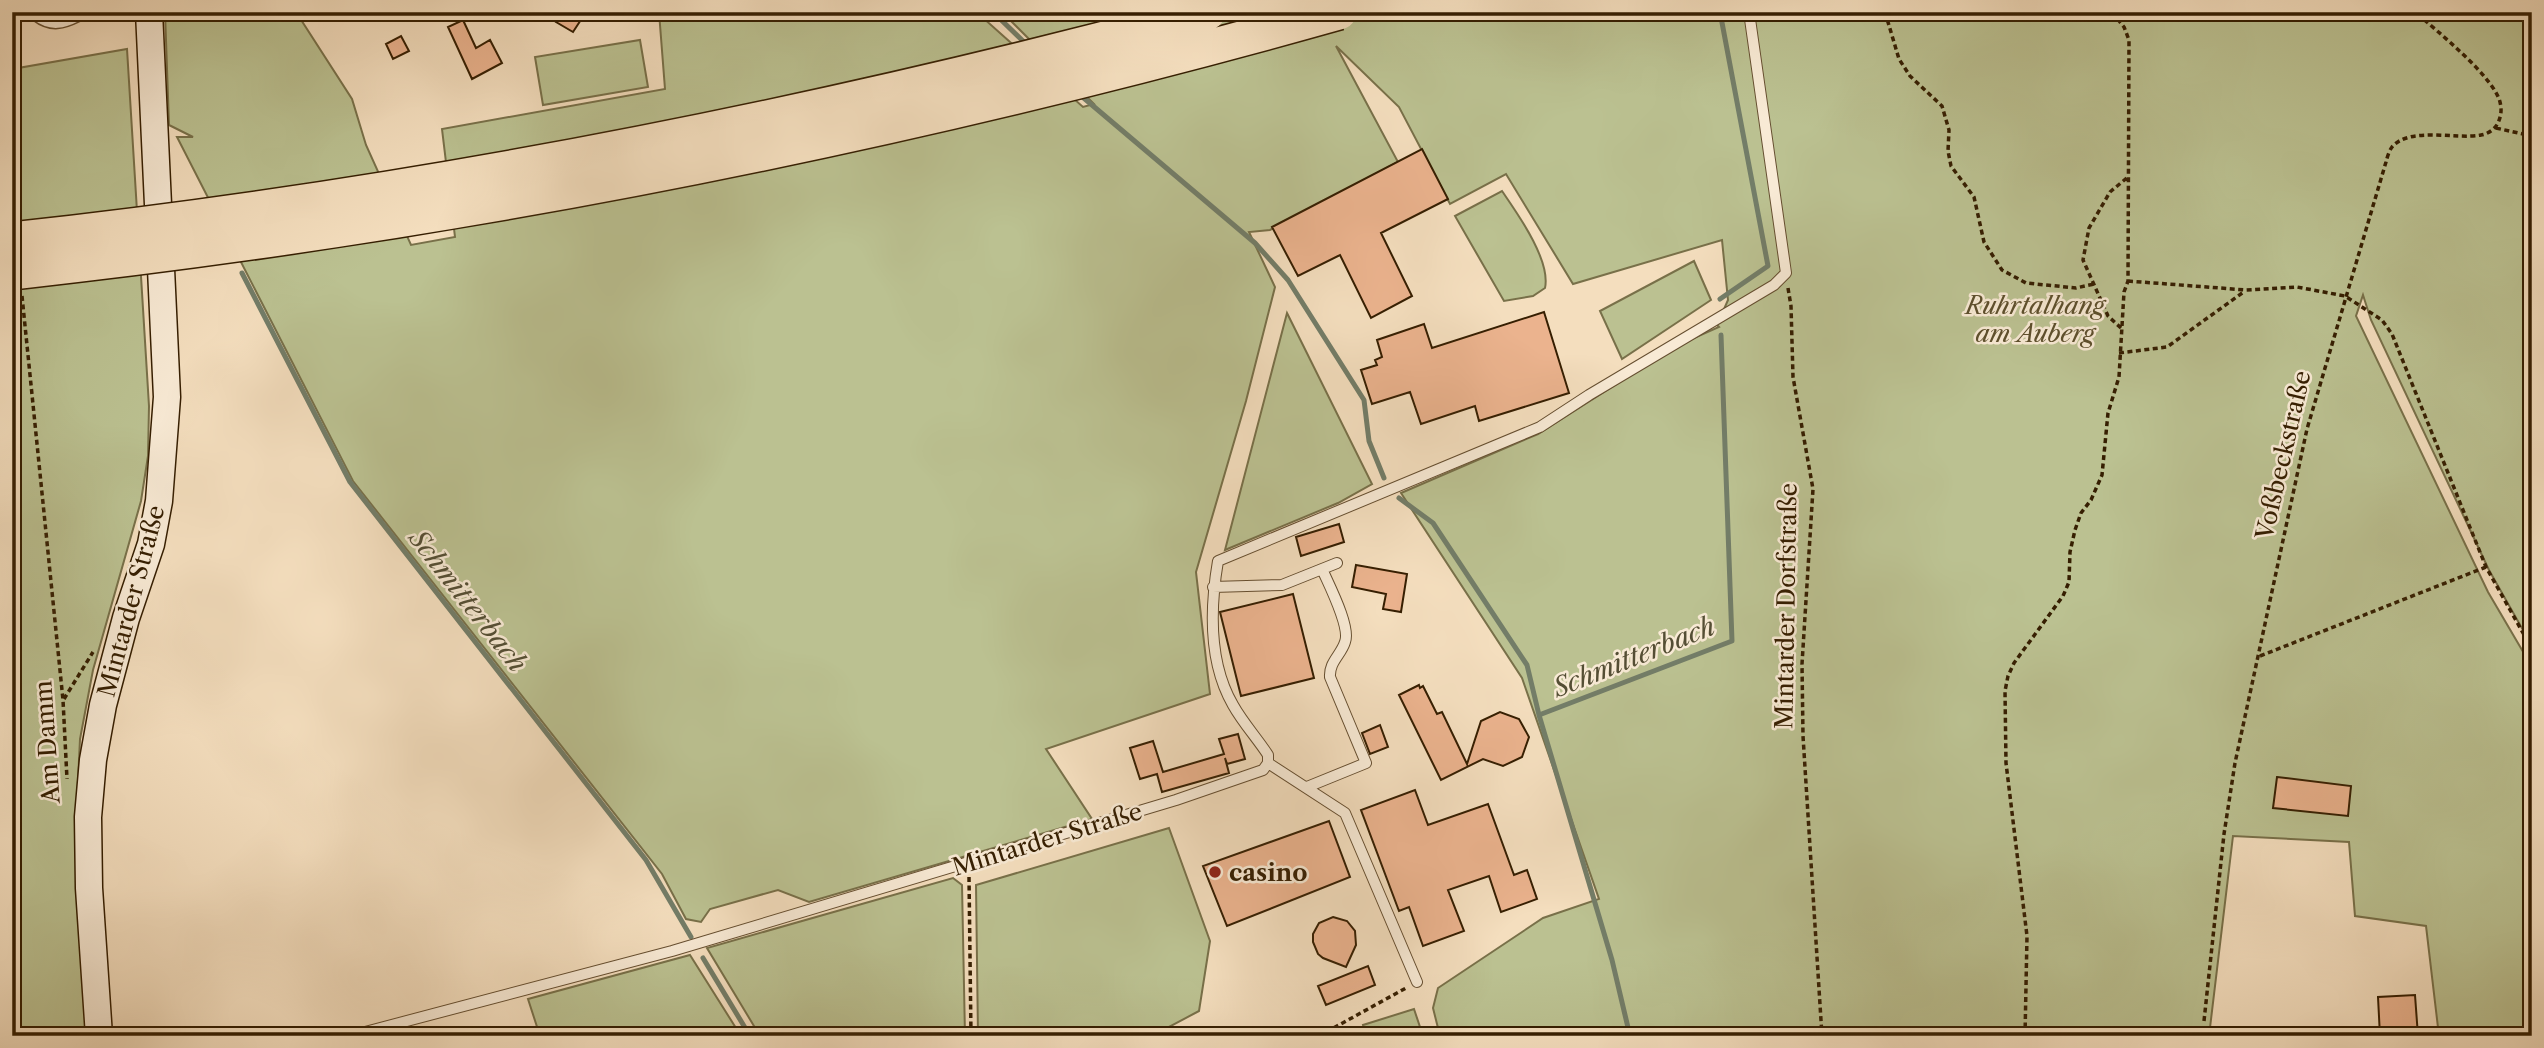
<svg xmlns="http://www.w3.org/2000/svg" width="2544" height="1048" viewBox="0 0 2544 1048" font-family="'Libre Caslon Text',serif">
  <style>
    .green { fill: #bbc191; stroke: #787049; stroke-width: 2 }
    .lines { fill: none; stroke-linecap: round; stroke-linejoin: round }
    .stream { stroke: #737d68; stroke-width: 5 }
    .building { fill: #ebb38e; stroke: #351e01; stroke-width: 2 }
    .lane-casing { stroke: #654e30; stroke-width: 12 }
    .street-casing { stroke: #654e30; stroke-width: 22 }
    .secondary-casing { stroke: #351e01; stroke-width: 29 }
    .path { stroke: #351e01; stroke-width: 3.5; stroke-dasharray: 5 3.5; stroke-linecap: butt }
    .lane { stroke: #f8ead5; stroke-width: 10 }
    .street { stroke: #f8ead5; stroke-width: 19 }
    .secondary { stroke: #f8ead5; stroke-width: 26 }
    .highway-bridge-casing { stroke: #351e01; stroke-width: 38; stroke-linecap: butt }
    .highway-bridge { stroke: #f4debe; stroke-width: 35 }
    .poi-dot { fill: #8f2418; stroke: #f8ead5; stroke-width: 2.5 }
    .labels { text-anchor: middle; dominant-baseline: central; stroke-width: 5; stroke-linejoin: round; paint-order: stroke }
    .park-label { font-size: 24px; font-style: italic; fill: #5d4f2c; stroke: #f8ead5 }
    .street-label { font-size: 24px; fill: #351e01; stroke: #f8ead5 }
    .poi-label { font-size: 24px; font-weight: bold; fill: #351e01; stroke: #f8ead5; text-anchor: start }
    .water-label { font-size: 26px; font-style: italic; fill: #544e34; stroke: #f8ead5 }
  </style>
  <rect width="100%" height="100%" fill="#f4debe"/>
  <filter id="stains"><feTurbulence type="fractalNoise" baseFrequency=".00286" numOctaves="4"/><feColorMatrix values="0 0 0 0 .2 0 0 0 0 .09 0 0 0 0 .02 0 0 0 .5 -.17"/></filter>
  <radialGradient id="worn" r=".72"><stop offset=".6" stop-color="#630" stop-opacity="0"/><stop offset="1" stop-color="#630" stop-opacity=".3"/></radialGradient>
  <path class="green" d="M165,12H296L352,99L366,145L411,245L455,237L442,129L665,89L659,12H980L982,17L1083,107L1094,104L1002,12H2532V646L2489,570L2371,320L2363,295L2356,316L2488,592L2532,667V1036H2439L2426,926L2355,916L2349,842L2233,836L2209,1036H1440L1433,1008L1438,988L1543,918L1599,899L1522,678L1401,493L1538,434L1676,346L1719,327L1717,325L1728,300L1722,240L1573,284L1506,174L1450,204L1399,107L1336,46L1398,162L1270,230L1249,232L1275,287L1246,401L1196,572L1210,694L1046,749L1092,819L809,902L778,890L710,909L701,922L686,919L662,874L353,481L177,137H193L169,125Z
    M12,37L18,68L127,49L149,406L148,456L141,501L93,670L80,739L77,802L91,1036H12Z
    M640,40L648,87L543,105L535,57Z
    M1502,191C1517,213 1551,260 1545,288L1533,296L1504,301L1455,216Z
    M1694,261L1711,300L1622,359L1600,311Z
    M1287,313L1372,484L1338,503L1225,550Z
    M1169,828L1210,941L1199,1011L1152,1036H978L976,885Z
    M953,878L962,885L965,1036H760L707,948Z
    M690,955L741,1036H540L528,999Z
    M1414,1009L1423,1036H1366L1363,1025Z"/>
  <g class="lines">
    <path class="stream" d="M993,12L1026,44
      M1079,94L1255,243L1288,280L1364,400L1369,441L1384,478
      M242,273L350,482L646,860L691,937
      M1720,299L1768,266L1720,12
      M1399,498L1433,523L1527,665L1539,715
      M703,958L750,1036
      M1630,1036L1612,960L1539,715L1732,641L1721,335"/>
  </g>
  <path class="building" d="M563,12H586L573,32L556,22Z
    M463,20L476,48L490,40L502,63L472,79L448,27Z
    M401,36L409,51L393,59L386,44Z
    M1422,149L1448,199L1381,233L1412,296L1371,318L1340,255L1298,276L1272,227Z
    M1544,312L1569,393L1479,421L1475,406L1421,424L1410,392L1372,404L1361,370L1377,365L1375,360L1382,357L1377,340L1424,324L1432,348Z
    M1339,524L1344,542L1301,556L1296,537Z
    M1356,565L1407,574L1401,612L1383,609L1386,594L1352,587Z
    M1293,594L1314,678L1241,696L1220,612Z
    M1419,685L1420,688L1423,686L1437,714L1442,712L1467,764L1481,721L1500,712L1519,719L1529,737L1522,757L1503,766L1483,759L1441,780L1399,695Z
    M1380,725L1388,747L1370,754L1362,733Z
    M1238,734L1245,759L1227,764L1225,758L1229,773L1162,792L1157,774L1140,779L1130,748L1153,741L1163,772L1224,754L1219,739Z
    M2277,777L2351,786L2348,816L2273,808Z
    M1415,790L1428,825L1488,804L1514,875L1527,870L1537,899L1501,912L1489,876L1448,890L1464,931L1423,946L1409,907L1399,911L1361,810Z
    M1329,821L1350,877L1227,926L1203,866Z
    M1333,917L1347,921L1355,931L1356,945L1346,967L1323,958L1318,954L1313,942V934L1319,923Z
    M1368,966L1375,985L1326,1005L1318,986Z
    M2415,995L2418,1036H2380L2378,997Z"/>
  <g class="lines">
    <g class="lane-casing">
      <path id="lane" d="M1213,587L1282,585L1337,563
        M1268,763L1345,813L1417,982
        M1307,787L1366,763L1330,677C1329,662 1341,655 1345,642C1351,627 1329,585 1322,569
        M350,1036L672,951L1176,800L1263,770L1268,763V755C1257,738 1243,723 1233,705C1208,662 1210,608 1218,561L1540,427L1589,395L1774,285L1786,273L1749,12
        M2202,1036L2203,1033"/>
    </g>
    <g class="street-casing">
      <path id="street" d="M39,12C52,22 62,19 76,12"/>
    </g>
    <g class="secondary-casing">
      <path id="secondary" d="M99,1036L89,888L88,817L93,760L103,705L126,618L151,544L159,501L167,397L149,12"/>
    </g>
    <path class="path" d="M1885,12L1899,59L1910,76L1942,106L1949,130L1948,151L1951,166L1974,197L1984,242L2002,270L2026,283L2076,288L2094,284
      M2496,128L2532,136
      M12,196L14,215
      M2128,281L2246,290L2297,287L2345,296L2382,320L2392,334L2486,567L2532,649
      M1788,288L1791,306L1793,377L1813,489L1802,664L1803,736L1822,1036
      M22,296L63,700L67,779
      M2121,328L2108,316L2083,260L2089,228L2110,192L2128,177
      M2119,353L2167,347L2245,291
      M2260,656L2486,567
      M64,699L93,652
      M969,877L971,1036
      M2204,1021L2224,834L2235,763L2307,429L2386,162C2387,158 2389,151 2392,147C2410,126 2457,140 2481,135C2488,134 2495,129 2498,123C2501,116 2502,110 2500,102C2494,77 2436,30 2415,12
      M1319,1036L1406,988
      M2025,1036L2027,936L2006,763L2005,691L2008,676L2014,663L2063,596L2069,582L2070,552L2075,530L2081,513L2091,500L2102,475L2108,413L2119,377L2124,292L2128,281L2129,40L2124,27L2112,12"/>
    <use href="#lane" class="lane"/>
    <use href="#street" class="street"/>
    <use href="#secondary" class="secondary"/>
    <g class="highway-bridge-casing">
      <path id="highway-bridge" d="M12,240C416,196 816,117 1208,12
        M12,272C461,223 905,134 1339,12"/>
    </g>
    <use href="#highway-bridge" class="highway-bridge"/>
  </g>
  <circle class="poi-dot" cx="1215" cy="872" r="7"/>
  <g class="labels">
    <g class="park-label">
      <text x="2035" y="305">Ruhrtalhang<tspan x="2035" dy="28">am Auberg</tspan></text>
    </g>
    <g class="street-label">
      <text transform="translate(2283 455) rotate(-77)">Voßbeckstraße</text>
      <text transform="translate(131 601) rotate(-75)">Mintarder Straße</text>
      <text transform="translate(1786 606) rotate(-89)">Mintarder Dorfstraße</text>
      <text transform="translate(47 742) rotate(-94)">Am Damm</text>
      <text transform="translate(1047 839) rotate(-17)">Mintarder Straße</text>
    </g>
    <g class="poi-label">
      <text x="1229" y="872">casino</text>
    </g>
    <g class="water-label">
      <text transform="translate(468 601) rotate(52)">Schmitterbach</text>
      <text transform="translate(1634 657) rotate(-22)">Schmitterbach</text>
    </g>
  </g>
  <rect width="2544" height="1048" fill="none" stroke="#f4debe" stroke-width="42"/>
  <rect x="14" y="14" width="2516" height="1020" fill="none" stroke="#351e01" stroke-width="3.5"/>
  <rect x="21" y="21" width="2502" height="1006" fill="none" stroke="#351e01" stroke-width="2"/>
  <rect width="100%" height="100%" filter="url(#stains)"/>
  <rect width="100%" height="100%" fill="url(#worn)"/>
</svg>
